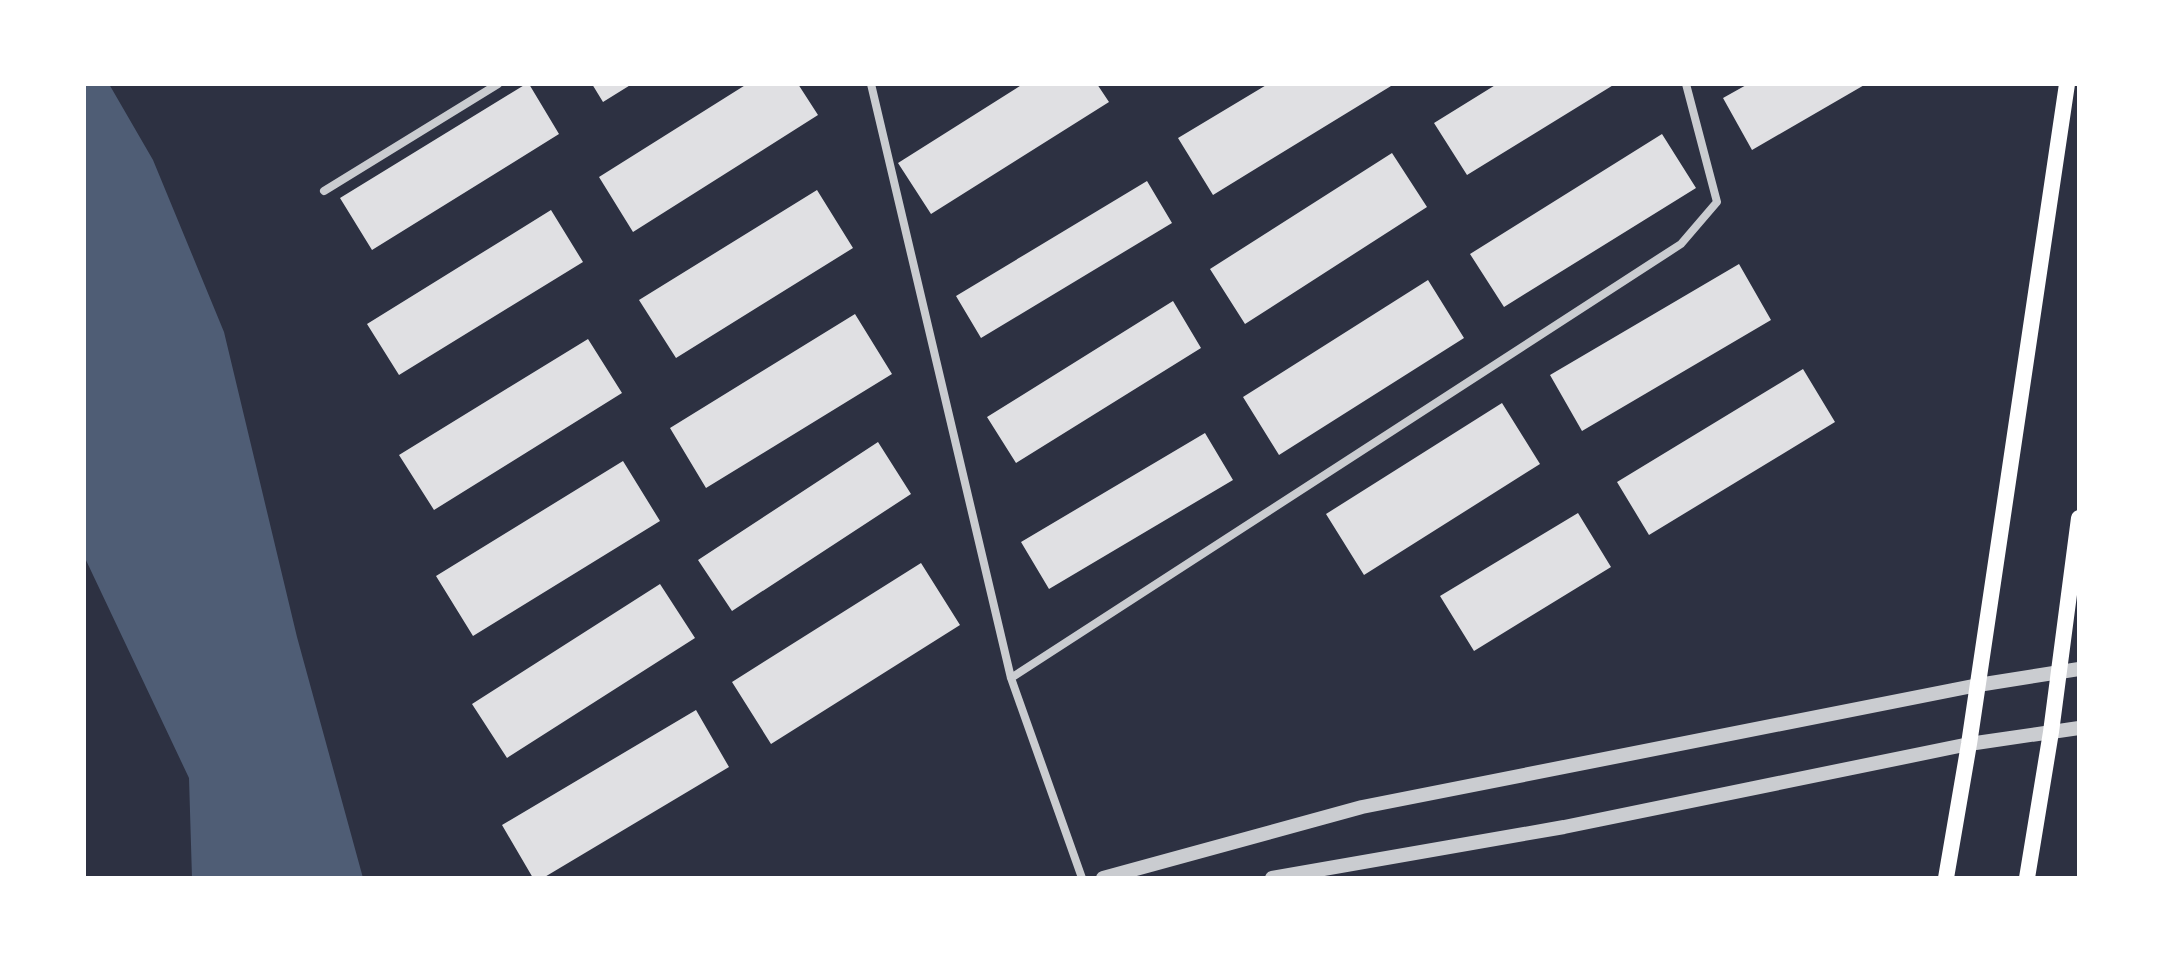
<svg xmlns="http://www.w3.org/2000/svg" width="2163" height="962" viewBox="0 0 2163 962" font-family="'Golos Text',sans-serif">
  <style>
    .water { fill: #4f5d75 }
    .building { fill: #e0e0e3 }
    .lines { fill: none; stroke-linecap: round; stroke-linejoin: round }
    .minor { stroke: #caccd0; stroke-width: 8 }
    .tertiary { stroke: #caccd0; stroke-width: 14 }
    .secondary { stroke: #fff; stroke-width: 16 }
  </style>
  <rect width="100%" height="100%" fill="#2d3142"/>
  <path class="water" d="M84,84H109L153,160L224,332L297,637L363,878H192L189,778L84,556Z"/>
  <path class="building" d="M526,84H529L559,134L372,250L340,198Z
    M592,84H632L603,102Z
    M747,84H798L818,115L633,232L599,177Z
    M1023,84H1097L1109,102L931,214L898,163Z
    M1268,84H1389L1391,86L1213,195L1178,138Z
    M1497,84H1615L1467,175L1434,123Z
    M1748,84H1866L1752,150L1723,98Z
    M1662,134L1696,188L1504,307L1470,254Z
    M1392,153L1427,207L1245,324L1210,269Z
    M1147,181L1172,223L981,338L956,296Z
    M817,190L853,248L676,358L639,300Z
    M551,210L583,262L399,375L367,324Z
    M1739,264L1771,320L1582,431L1550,375Z
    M1428,280L1464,338L1279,455L1243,397Z
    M1173,301L1201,348L1016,463L987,417Z
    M855,314L892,374L706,488L670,428Z
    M588,339L622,393L434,510L399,455Z
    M1803,369L1835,422L1649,535L1617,482Z
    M1502,403L1540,464L1364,575L1326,514Z
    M1205,433L1233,480L1049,589L1021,542Z
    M878,442L911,494L732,611L698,560Z
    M623,461L660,521L473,636L436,576Z
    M1578,513L1611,567L1474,651L1440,596Z
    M921,563L960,625L771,744L732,682Z
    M660,584L695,638L507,758L472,704Z
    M696,710L729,767L543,878H533L502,825Z"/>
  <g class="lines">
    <path class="minor" d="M871,84L1011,678L1082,878
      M324,191L498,84
      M1011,678L1681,244L1717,202L1686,84"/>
    <path class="tertiary" d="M1103,878L1362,807L1978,685L2079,669
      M1272,878L1564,827L1969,744L2079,728"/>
    <path class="secondary" d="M1946,878L1969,744L2067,84
      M2027,878L2051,732L2079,518"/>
  </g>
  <rect width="2163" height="962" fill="none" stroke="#ffffff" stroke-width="172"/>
</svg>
